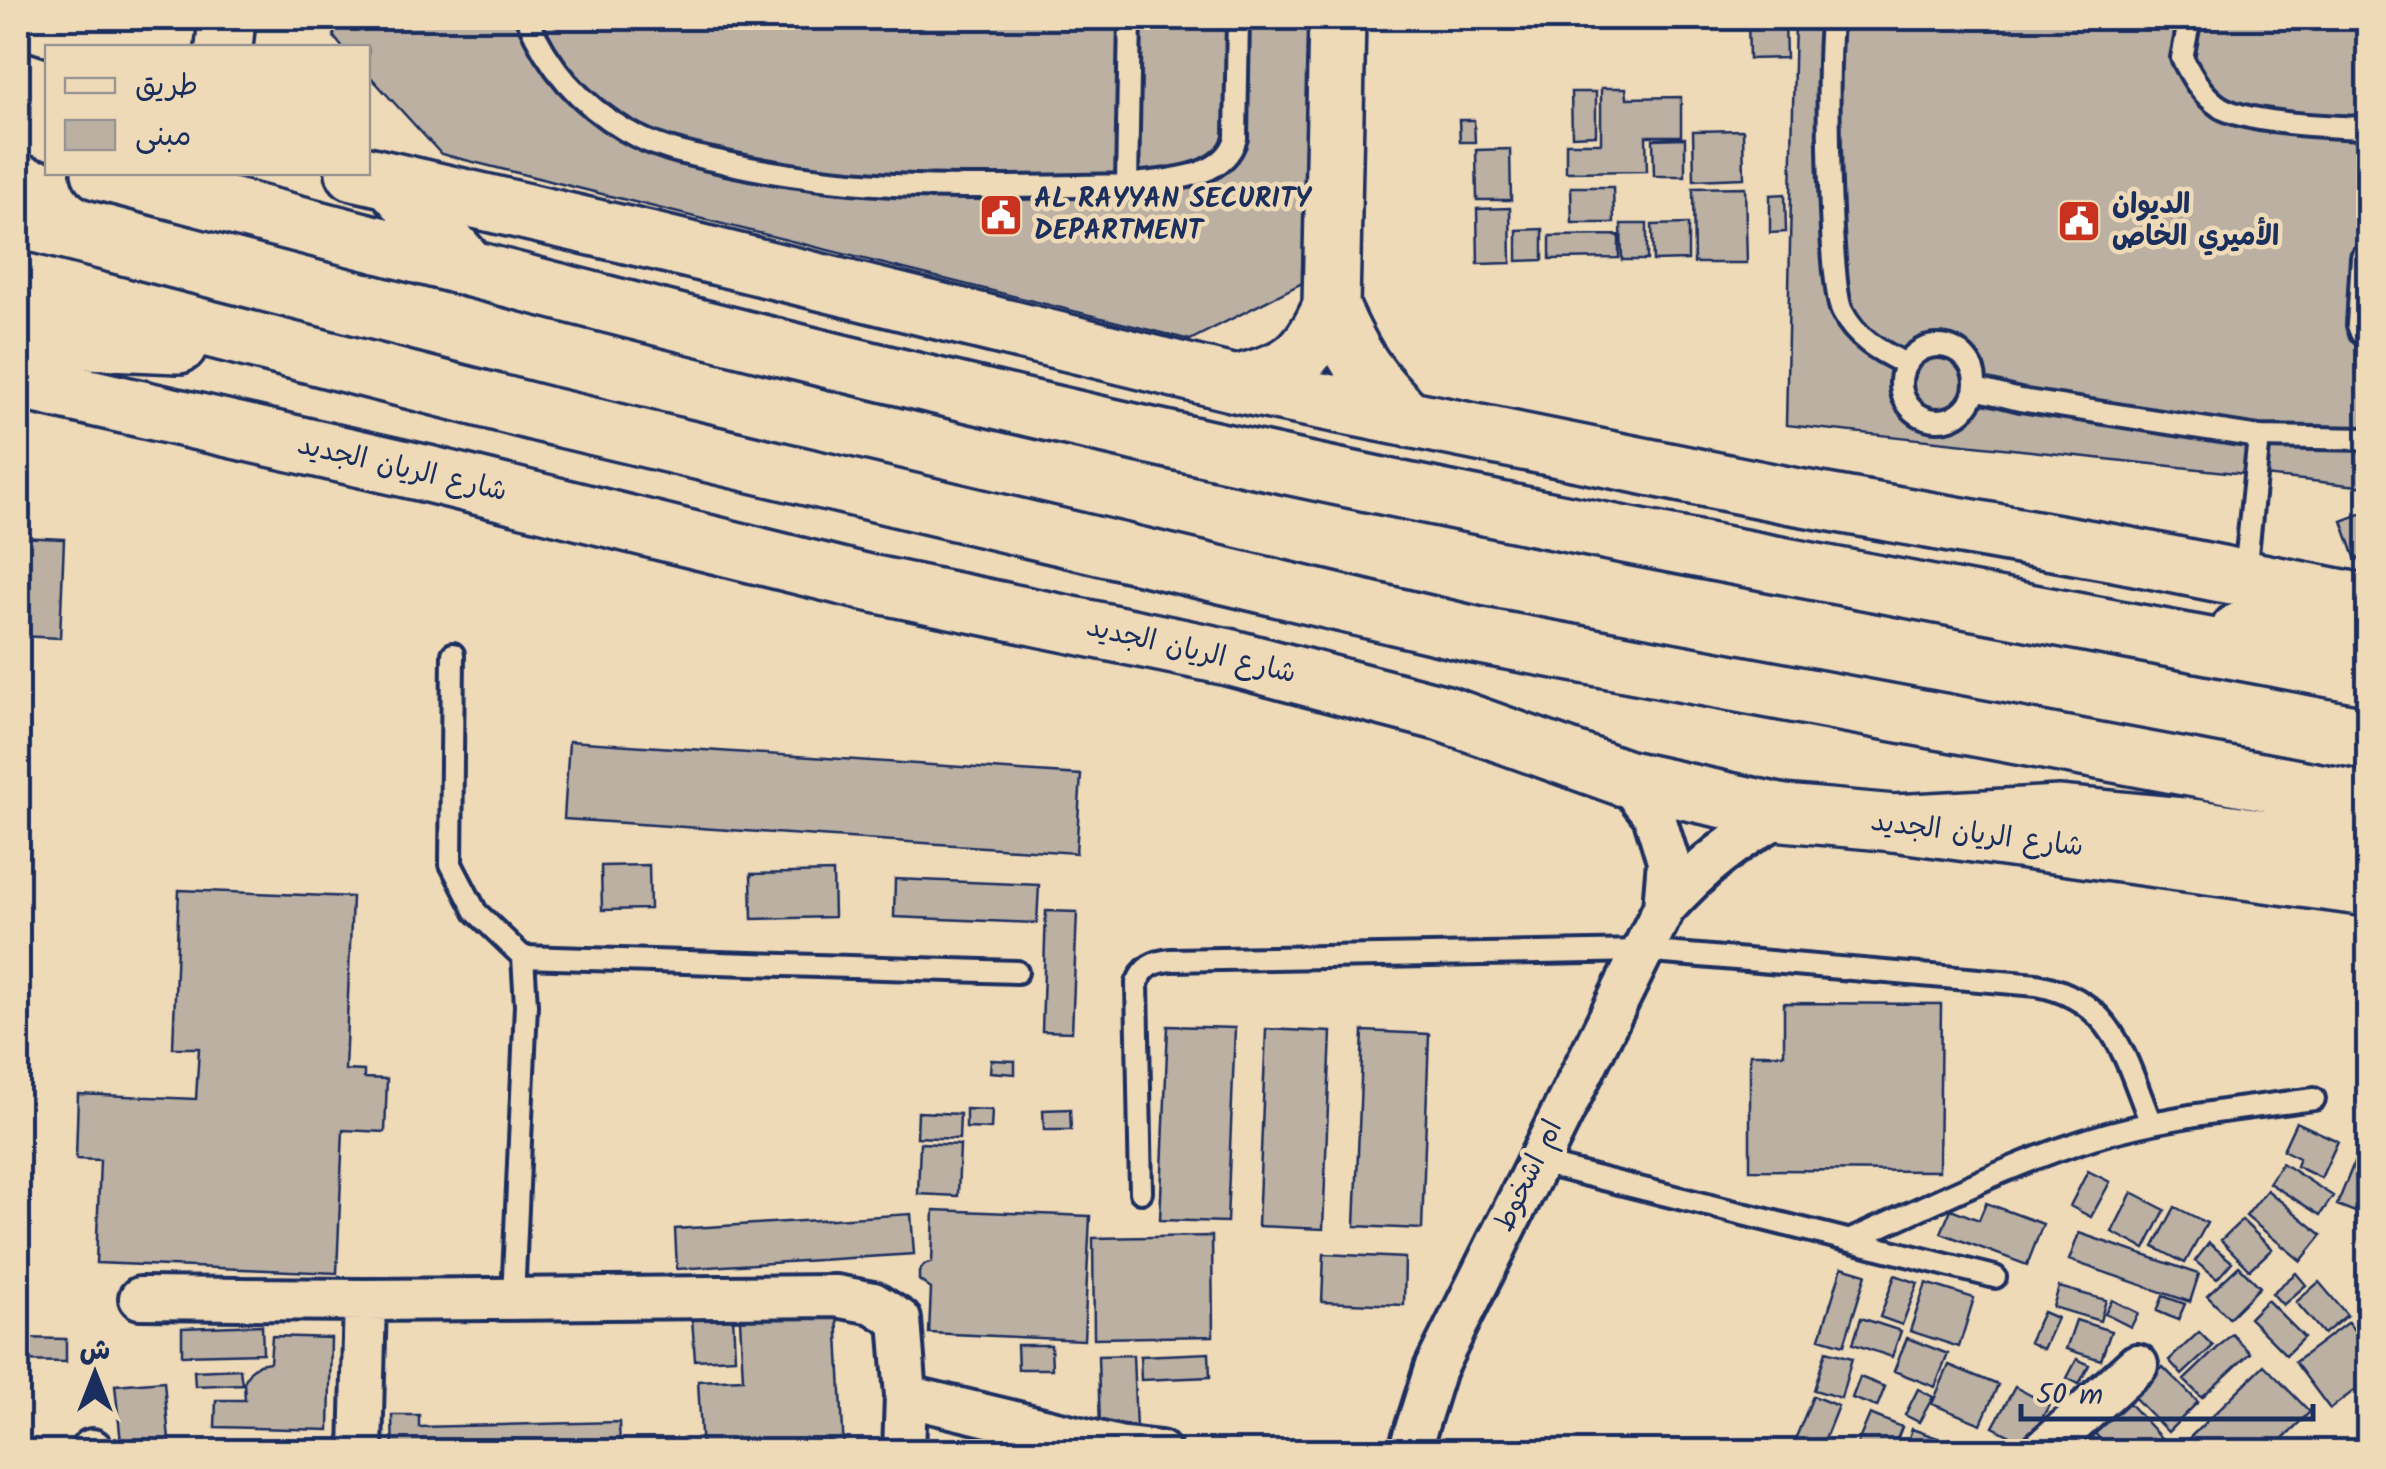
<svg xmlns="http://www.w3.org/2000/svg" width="2386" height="1469" viewBox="0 0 2386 1469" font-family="Kalam,'Playpen Sans Arabic',sans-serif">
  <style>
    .building { fill: #bbb0a2; stroke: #1b2f5e; stroke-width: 2.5 }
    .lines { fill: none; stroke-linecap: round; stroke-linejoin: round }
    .lane-casing { stroke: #1b2f5e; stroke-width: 28 }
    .street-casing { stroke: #1b2f5e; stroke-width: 48 }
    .secondary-casing { stroke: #1b2f5e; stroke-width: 62 }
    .highway-casing { stroke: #1b2f5e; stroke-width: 62 }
    .lane { stroke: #efdab8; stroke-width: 20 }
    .street { stroke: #efdab8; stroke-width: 40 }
    .secondary { stroke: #efdab8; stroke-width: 55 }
    .highway { stroke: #efdab8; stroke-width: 55 }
    .labels { text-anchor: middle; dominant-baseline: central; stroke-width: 9; stroke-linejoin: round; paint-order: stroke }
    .poi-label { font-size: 28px; font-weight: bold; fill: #1b2f5e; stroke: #efdab8; text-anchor: start }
    .street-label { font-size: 28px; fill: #1b2f5e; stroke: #efdab8 }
  </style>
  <rect width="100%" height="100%" fill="#efdab8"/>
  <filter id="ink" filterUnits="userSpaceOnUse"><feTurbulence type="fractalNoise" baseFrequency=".01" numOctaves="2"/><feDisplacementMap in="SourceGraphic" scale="20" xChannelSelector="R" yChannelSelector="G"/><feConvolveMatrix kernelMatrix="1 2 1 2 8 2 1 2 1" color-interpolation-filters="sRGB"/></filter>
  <g filter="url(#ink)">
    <path class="building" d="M335,18H1310L1316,276L1190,340L441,154L368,74V48H343L334,37Z
      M1748,18H1785L1786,58L1749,59Z
      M1795,18H2368V487L1786,425Z
      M1601,88H1626L1627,98L1681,97V136H1646L1647,171L1566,172V143H1601Z
      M1571,92H1596V135L1572,136Z
      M1459,120H1474L1475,142H1460Z
      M1743,130L1744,178L1694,180L1693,131Z
      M1685,138V176H1654L1653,139Z
      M1510,149L1511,200H1477L1476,150Z
      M1571,187H1613L1614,223H1572Z
      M1745,187L1747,263H1694L1693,188Z
      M1785,194L1786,232L1770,233V195Z
      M1510,208L1511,263L1478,264L1477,209Z
      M1621,224H1647V260H1622Z
      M1688,224V260L1653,261L1652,225Z
      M1543,229V260L1517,261V230Z
      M1619,235V258L1550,259V236Z
      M2368,511V555L2356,560L2342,521Z
      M18,537L64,539L60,638L18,636Z
      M569,741L1081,775L1076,853L564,819Z
      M649,865L650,909L602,910L601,866Z
      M833,872L834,917L752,919L751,874Z
      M895,879L1039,885L1037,923L894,917Z
      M179,890L352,897L345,1070L364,1071V1078L387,1079L385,1132L343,1130L337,1273L96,1263L100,1160L76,1159L78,1094L196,1099L199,1048H173Z
      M1046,911L1077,912L1072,1032L1042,1031Z
      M1784,1003L1941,1004L1939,1171L1750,1170V1054H1784Z
      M1168,1026L1235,1028L1227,1222L1160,1220Z
      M1266,1029L1331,1032L1323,1229L1258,1226Z
      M1363,1031L1429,1034L1422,1229L1355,1226Z
      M991,1060L1015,1061V1074L990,1072Z
      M966,1109L992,1110L991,1129L966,1128Z
      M1070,1109L1071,1130H1044L1043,1110Z
      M918,1112L960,1114L959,1139L917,1137Z
      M2296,1122L2338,1141L2321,1178L2296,1166L2299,1158L2283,1150Z
      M2364,1138L2368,1140V1217L2337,1205Z
      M920,1143L960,1145L958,1196L918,1194Z
      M2282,1163L2333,1196L2320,1215L2269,1183Z
      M2088,1171L2110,1182L2091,1217L2070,1206Z
      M2267,1190L2322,1235L2301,1261L2246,1216Z
      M2132,1193L2165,1210L2145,1249L2112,1232Z
      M1986,1203L2043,1224L2027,1265L1941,1233L1951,1209L1979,1220Z
      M2175,1207L2207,1223L2185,1263L2154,1247Z
      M934,1210L1090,1216L1084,1340L929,1333L931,1289L919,1280V1272L924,1265L932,1262Z
      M911,1214L914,1254L677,1269L675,1229Z
      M2242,1220L2272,1249L2250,1270L2221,1240Z
      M2079,1233L2199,1274L2190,1302L2069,1260Z
      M1212,1236L1213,1336L1094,1338L1093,1238Z
      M2209,1243L2232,1262L2217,1279L2195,1261Z
      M1324,1254L1405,1258L1404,1305L1322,1302Z
      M2239,1266L2260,1287L2229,1318L2207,1296Z
      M1842,1267L1866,1274L1844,1345L1820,1338Z
      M2296,1273L2306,1285L2283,1305L2272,1293Z
      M1895,1275L1918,1283L1902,1325L1880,1317Z
      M2319,1282L2347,1315L2324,1334L2296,1302Z
      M1926,1283L1974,1298L1959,1347L1910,1331Z
      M2059,1287L2106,1300L2100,1321L2053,1307Z
      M2163,1296L2185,1304L2178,1320L2157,1311Z
      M2112,1300L2138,1313L2131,1327L2105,1314Z
      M2267,1300L2304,1337L2286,1355L2249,1318Z
      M2043,1312L2057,1318L2043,1349L2029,1342Z
      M837,1314L844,1452H702L698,1381L743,1379L740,1319Z
      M733,1315L735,1358L695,1360L692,1318Z
      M1861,1318L1901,1331L1892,1357L1853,1344Z
      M2076,1320L2111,1331L2101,1360L2066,1349Z
      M2348,1322L2368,1350V1380L2330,1409L2295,1362Z
      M262,1325L263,1353L182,1355V1328Z
      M2199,1332L2213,1346L2182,1375L2169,1360Z
      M2232,1334L2250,1353L2202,1398L2184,1380Z
      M272,1336L331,1338L329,1430L215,1427L216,1400H245L244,1382L250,1371L259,1364L270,1362Z
      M18,1338L66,1339V1362L18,1361Z
      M1907,1338L1948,1354L1935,1387L1894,1371Z
      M1017,1345H1051L1052,1369H1018Z
      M1826,1351L1852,1358L1841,1398L1814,1390Z
      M1209,1353L1210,1377L1141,1380L1140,1356Z
      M1133,1355L1136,1429L1100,1431L1098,1356Z
      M2077,1359L2089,1365L2079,1384L2067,1378Z
      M1949,1365L1998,1385L1981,1424L1932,1404Z
      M2264,1365L2310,1412L2269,1452H2175Z
      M2163,1367L2198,1402L2168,1432L2133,1396Z
      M240,1369L242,1384L195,1386L194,1371Z
      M1860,1377L1885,1387L1877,1407L1852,1398Z
      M164,1381L170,1452H122L115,1385Z
      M2015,1387L2049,1405L2028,1445L1993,1427Z
      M1918,1389L1933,1397L1919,1422L1905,1415Z
      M1813,1396L1838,1406L1820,1451L1794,1442Z
      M2126,1400L2161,1438L2146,1452H2111L2093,1431Z
      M1870,1414L1902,1427L1892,1452H1854Z
      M392,1415H419V1427L619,1422L620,1452H393Z
      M1912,1429L1949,1442L1946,1452H1904Z"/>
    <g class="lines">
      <g class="lane-casing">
        <path id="lane" d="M527,18C547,65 580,104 625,130C657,149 691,155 726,163C858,193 993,188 1127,185L1130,18
          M1832,18C1825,52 1829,285 1842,311C1856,339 1879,351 1906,364
          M2190,18L2182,58C2192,77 2201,94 2220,107C2248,124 2334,127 2368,128
          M1127,185C1164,179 1224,181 1236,138L1238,18
          M2368,250L2362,257L2358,325L2361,333L2368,337
          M1901 383a37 37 0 1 1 74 0a37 37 0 1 1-74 0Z
          M1976,389L2020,400L2259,437L2368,439
          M2245,574L2259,437
          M453,654L451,864L476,912L523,957L526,1005L513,1299
          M523,957L1017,972
          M1535,1162L1995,1277
          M1141,1192L1137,983C1144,967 1152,962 1171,960L1642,951L2037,985C2115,1000 2125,1059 2151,1123
          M1851,1240C1930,1205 2010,1164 2093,1138C2165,1116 2240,1109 2314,1099"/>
      </g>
      <g class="street-casing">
        <path id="street" d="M1624,778L1654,815L1668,860L1664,908
          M140,1298L365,1300L836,1296L873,1303L900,1320L906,1396L904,1452
          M906,1396L1118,1447L1160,1452
          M92,1450V1452
          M361,1452L365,1300
          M1409,1452L1435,1369L1664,908C1702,866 1735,840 1784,813
          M2041,1452L2137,1365"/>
      </g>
      <g class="secondary-casing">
        <path id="secondary" d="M224,48L227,18
          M18,79L48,89
          M354,172L657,242L1236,384L1792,496L2115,553L2368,603
          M1331,307C1353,357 1369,381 1408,419
          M18,381L428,474L864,582L1228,657L1442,713L1624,778L1784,813L1894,823L2368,888
          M1236,384C1291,369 1307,361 1331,307L1337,18"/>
      </g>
      <g class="highway-casing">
        <path id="highway" d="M18,119L48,131
          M100,172C409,253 718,335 1029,408C1472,512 1921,591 2368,676
          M393,183L470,269
          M18,280L545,415L1475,635L2368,801
          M18,338L179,345
          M2239,631L2329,624L2368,612
          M1894,823L2060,814L2184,826L2368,853"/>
      </g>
      <use href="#lane" class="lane"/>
      <use href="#street" class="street"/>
      <use href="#secondary" class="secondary"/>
      <use href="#highway" class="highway"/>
    </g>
  </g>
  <defs>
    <g id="civic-square" transform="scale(2.25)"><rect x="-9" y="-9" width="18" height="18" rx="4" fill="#c8321e" stroke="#efdab8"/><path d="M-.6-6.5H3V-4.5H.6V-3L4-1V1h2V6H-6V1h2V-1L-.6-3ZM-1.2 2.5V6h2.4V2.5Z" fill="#fff"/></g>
  </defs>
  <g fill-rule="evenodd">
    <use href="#civic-square" x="1001" y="215"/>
    <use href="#civic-square" x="2079" y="221"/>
  </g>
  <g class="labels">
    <g class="poi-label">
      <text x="1034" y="199">AL RAYYAN SECURITY<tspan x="1034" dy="32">DEPARTMENT</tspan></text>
      <text x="2112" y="205">الديوان<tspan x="2112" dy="32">الأميري الخاص</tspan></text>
    </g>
    <g class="street-label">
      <text transform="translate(402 469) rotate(13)">شارع الريان الجديد</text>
      <text transform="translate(1191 651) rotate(13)">شارع الريان الجديد</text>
      <text transform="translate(1977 835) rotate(7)">شارع الريان الجديد</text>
      <text transform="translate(1529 1176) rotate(-64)">ام اشخوط</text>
    </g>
  </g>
  <rect width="2386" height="1469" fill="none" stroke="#efdab8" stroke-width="60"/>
  <rect x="30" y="30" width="2326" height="1409" fill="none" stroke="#1b2f5e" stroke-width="4" filter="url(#ink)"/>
  <rect x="45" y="45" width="325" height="130" fill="#efdab8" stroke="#9a9694" stroke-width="2.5"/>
  <rect x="65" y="78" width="50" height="15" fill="#efdab8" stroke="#9a9694" stroke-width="2.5"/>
  <text x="135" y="95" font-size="30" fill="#1b2f5e">طريق</text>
  <rect x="65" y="120" width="50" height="30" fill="#bbb0a2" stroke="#9a9694" stroke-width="2.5"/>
  <text x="135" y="145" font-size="30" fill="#1b2f5e">مبنى</text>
  <g transform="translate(95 1374)" stroke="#efdab8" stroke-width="8" paint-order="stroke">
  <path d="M0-8L18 38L0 25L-18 38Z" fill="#1b2f5e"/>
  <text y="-15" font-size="28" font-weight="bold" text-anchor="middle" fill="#1b2f5e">ش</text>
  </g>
  <path d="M2021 1404v15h292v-15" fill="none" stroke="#1b2f5e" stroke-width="5"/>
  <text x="2036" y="1404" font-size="30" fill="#1b2f5e" stroke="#efdab8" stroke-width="8" paint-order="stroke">50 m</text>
</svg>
